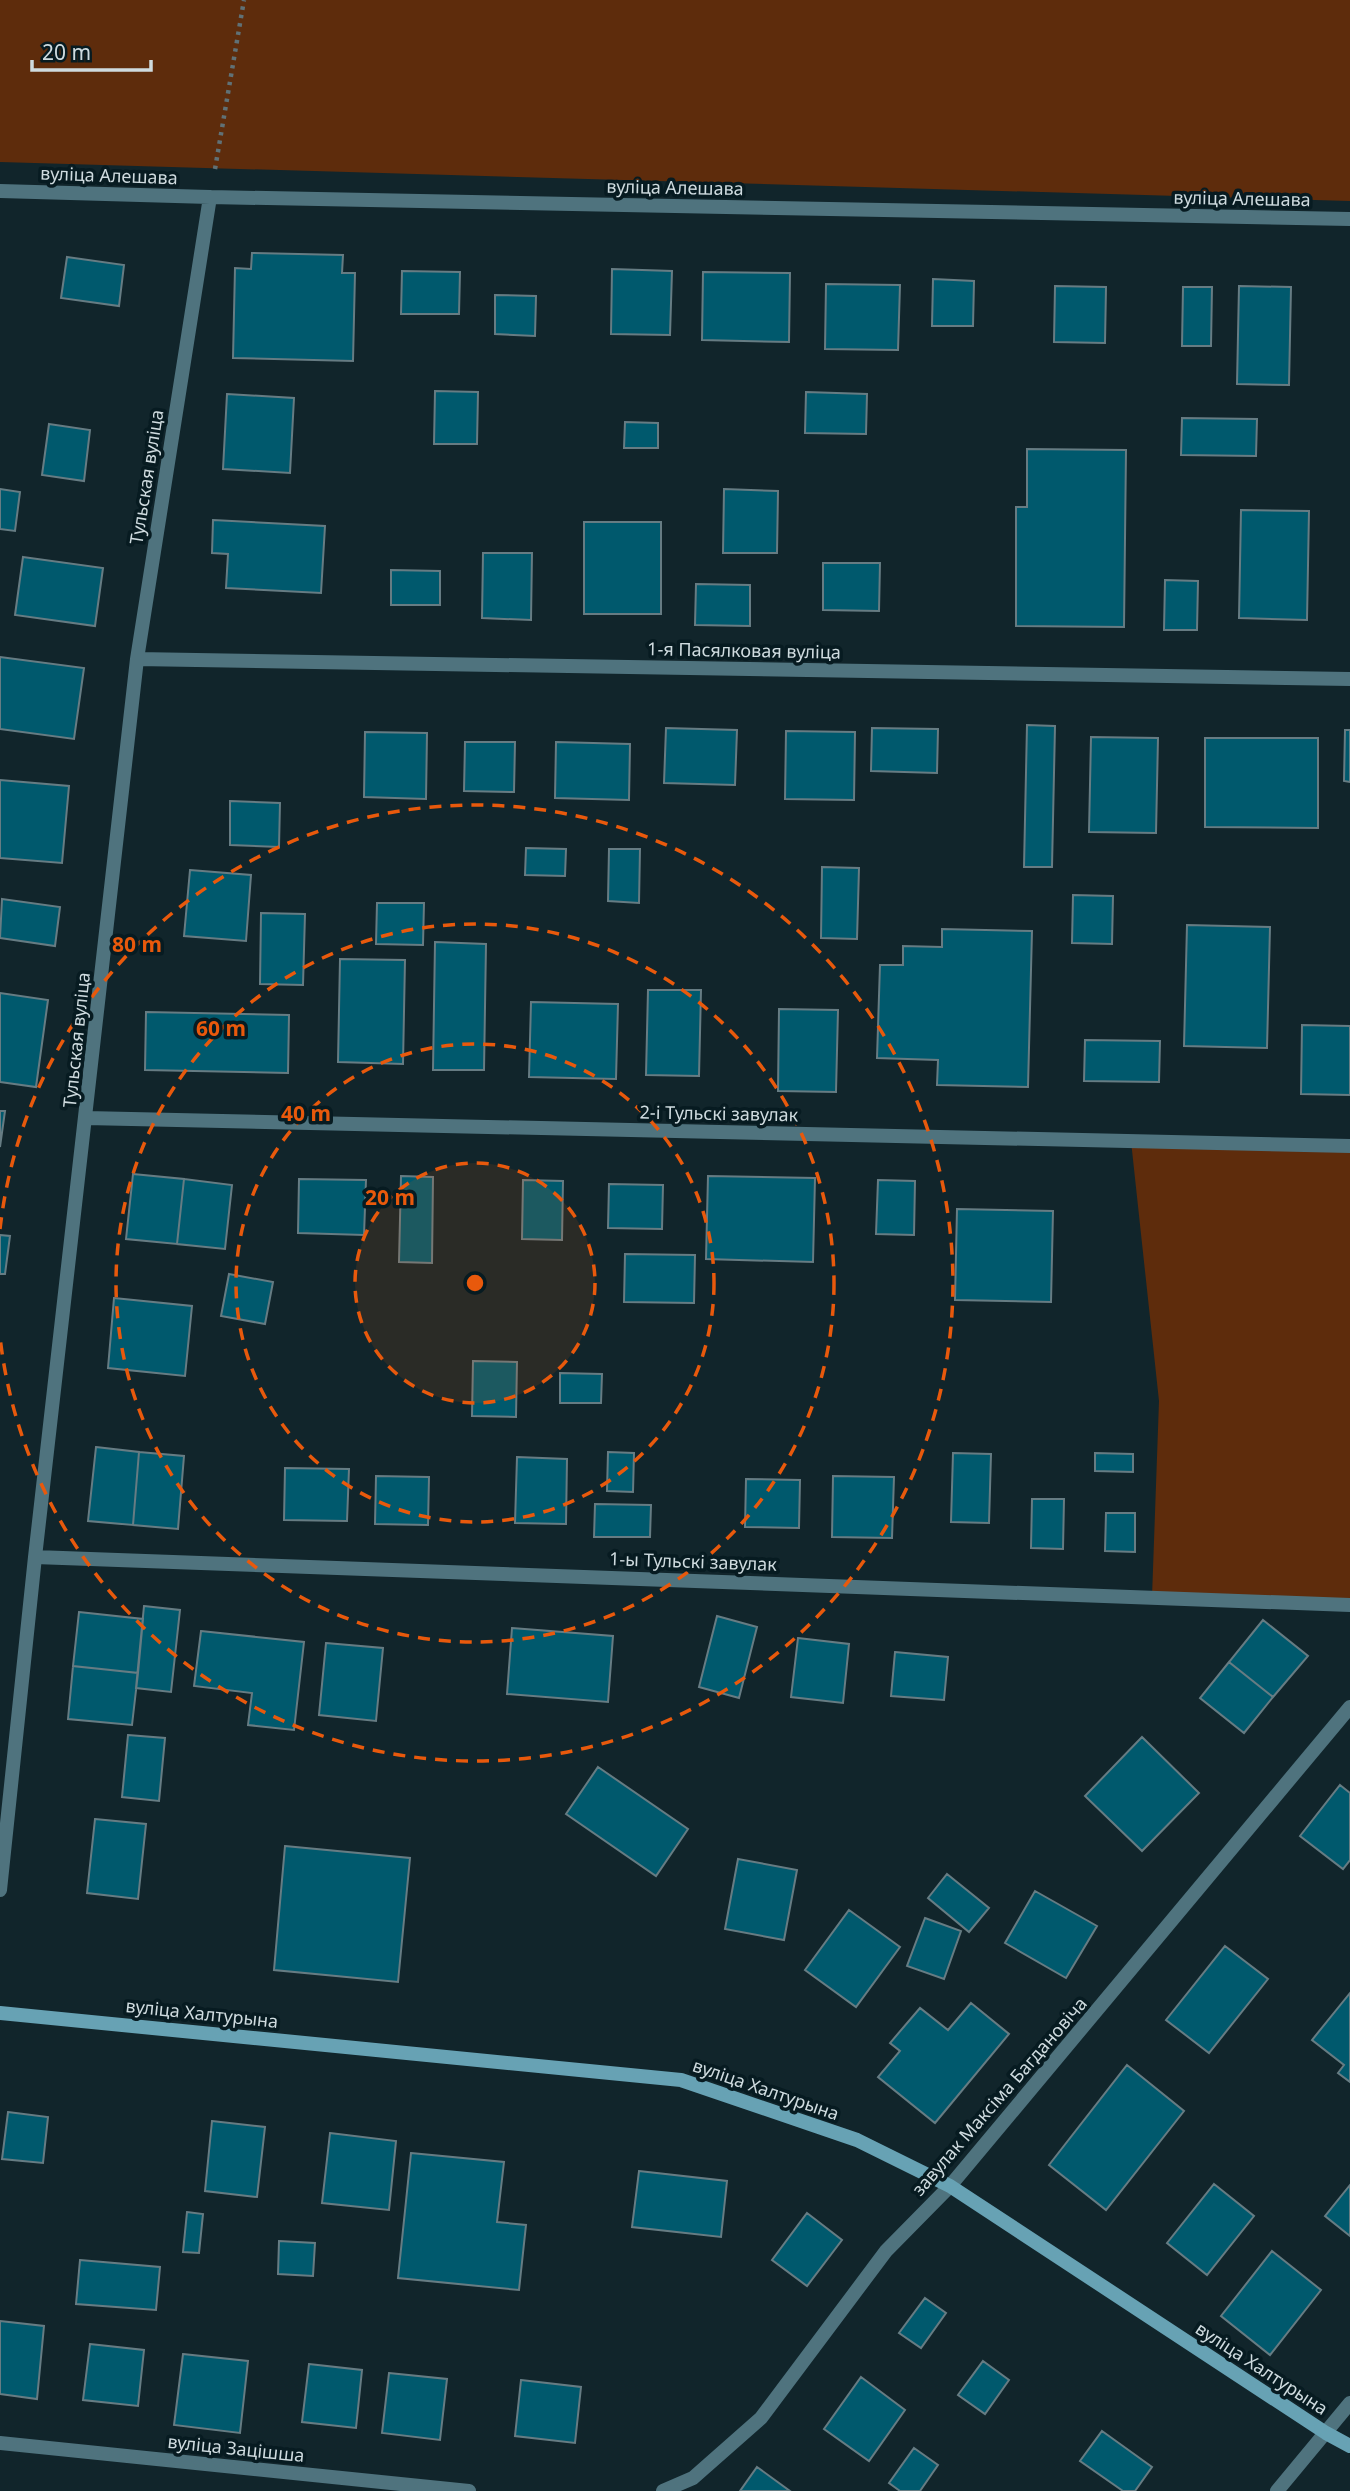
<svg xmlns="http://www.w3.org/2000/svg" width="1350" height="2491" viewBox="0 0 1350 2491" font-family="'Noto Sans',sans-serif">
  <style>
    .green { fill: #5e2c0c }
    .building { fill: #00596d; stroke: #667c83; stroke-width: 2 }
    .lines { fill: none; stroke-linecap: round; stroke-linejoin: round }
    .path { stroke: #607176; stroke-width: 4.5; stroke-dasharray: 3.5 5; stroke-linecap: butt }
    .street { stroke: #4f737e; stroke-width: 14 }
    .secondary { stroke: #67a2b4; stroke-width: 14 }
    .ring { fill: none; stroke: #e8590c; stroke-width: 3.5; stroke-dasharray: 12 9 }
    .labels { text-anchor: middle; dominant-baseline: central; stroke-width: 7; stroke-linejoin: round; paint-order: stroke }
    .street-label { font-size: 18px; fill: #cfdbdf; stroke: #071b21 }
    .centre { fill: #e8590c; stroke: #071b21; stroke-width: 3.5 }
    .ring-label { font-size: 21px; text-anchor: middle; font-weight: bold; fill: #e8590c; stroke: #071b21; stroke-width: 7; stroke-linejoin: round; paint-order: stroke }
  </style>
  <rect width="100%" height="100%" fill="#11252b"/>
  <path class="green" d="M0,0H1350V201L0,162Z
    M1131,1141L1350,1146V1605L1152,1597L1159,1401Z"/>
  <path class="building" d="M252,253L343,255L342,273H355L353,361L233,358L235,268L251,269Z
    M67,257L124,265L119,306L61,298Z
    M612,269L672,271L670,335L611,334Z
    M402,271L460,272L459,314H401Z
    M703,272L790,273L789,342L702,340Z
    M933,279L974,281L973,326H932Z
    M826,284L900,285L898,350L825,349Z
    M1055,286L1106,287L1105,343L1054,342Z
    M1239,286L1291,287L1289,385L1237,384Z
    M1183,287H1212L1211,346H1182Z
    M495,295L536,296L535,336L495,334Z
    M435,391L478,392L477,444H434Z
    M806,392L867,394L866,434L805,433Z
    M227,394L294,398L290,473L223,469Z
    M1182,418L1257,419L1256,456L1181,455Z
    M625,422L658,423V448H624Z
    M49,424L90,430L84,481L42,475Z
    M1027,449L1126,450L1124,627L1016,626V507H1027Z
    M0,489L20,492L15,531L0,529Z
    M724,489L778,491L777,553H723Z
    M1241,510L1309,511L1307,620L1239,618Z
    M213,520L325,526L321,593L226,588L228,554L212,553Z
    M584,522H661V614H584Z
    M483,553H532L531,620L482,618Z
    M23,557L103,568L95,626L15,615Z
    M823,563H880L879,611L823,610Z
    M391,570L440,571V605H391Z
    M1165,580L1198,581L1197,630H1164Z
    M696,584L750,585V626L695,625Z
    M0,657L84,668L74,739L0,729Z
    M1027,725L1055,726L1052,867H1024Z
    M666,728L737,730L735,785L664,783Z
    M872,728L938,729L937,773L871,771Z
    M1345,730H1350V782L1344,781Z
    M786,731L855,732L854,800L785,799Z
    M365,732L427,733L426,799L364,797Z
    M1091,737L1158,738L1156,833L1089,832Z
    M1205,738H1318V828L1205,827Z
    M465,742H515L514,792L464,791Z
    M556,742L630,744L629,800L555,798Z
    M0,780L69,786L62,863L0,858Z
    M230,801L280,803L279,847L230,845Z
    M526,848L566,849L565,876L525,875Z
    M609,849H640L639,903L608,901Z
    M822,867L859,868L857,939L821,938Z
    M190,870L251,875L246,941L184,936Z
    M1073,895L1113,896L1112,944L1072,943Z
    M2,899L60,907L55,946L0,938Z
    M377,903H424L423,945L376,944Z
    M261,913L305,914L303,985L260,984Z
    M1187,925L1270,927L1267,1048L1184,1046Z
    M942,929L1032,931L1028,1087L937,1085L938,1060L877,1058L880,965H903V946L942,947Z
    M435,942L486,944L484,1070H433Z
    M340,959L405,960L403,1064L338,1062Z
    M648,990H701L699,1076L646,1075Z
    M0,993L48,1000L36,1087L0,1082Z
    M531,1002L618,1004L616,1079L529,1077Z
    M779,1009L838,1010L836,1092L778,1091Z
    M146,1012L289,1015L288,1073L145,1070Z
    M1302,1025L1350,1026V1095L1301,1094Z
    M1085,1040L1160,1041L1159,1082L1084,1081Z
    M0,1111H5L0,1147Z
    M133,1174L184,1179L177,1244L126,1239Z
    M401,1176L433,1177L432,1263L399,1262Z
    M708,1176L815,1178L813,1262L706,1259Z
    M184,1179L232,1185L225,1249L177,1244Z
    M299,1179L366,1180L364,1235L298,1233Z
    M523,1180L563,1181L562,1240L522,1239Z
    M878,1180L915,1181L914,1235L876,1234Z
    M609,1184L663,1185L662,1229L608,1228Z
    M957,1209L1053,1211L1051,1302L955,1300Z
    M0,1235L10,1236L5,1274H0Z
    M625,1254L695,1255L694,1303L624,1302Z
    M229,1274L273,1282L265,1324L221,1316Z
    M114,1298L192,1306L185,1376L108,1368Z
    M473,1361L517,1362L516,1417L472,1416Z
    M560,1373L602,1374L601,1403H560Z
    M96,1447L139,1452L133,1525L88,1521Z
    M139,1452L184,1456L178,1529L133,1525Z
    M608,1452L634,1453L633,1492L607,1491Z
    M953,1453L991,1454L989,1523L951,1522Z
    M1095,1453L1133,1454V1472L1095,1471Z
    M517,1457L567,1459L566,1524L515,1523Z
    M285,1468L349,1469L347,1521L284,1520Z
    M376,1476L429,1477L428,1525L375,1524Z
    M833,1476L894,1477L892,1538L832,1537Z
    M746,1479L800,1480L799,1528L745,1527Z
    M1032,1499H1064L1063,1549L1031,1548Z
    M595,1504L651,1505L650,1537H594Z
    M1106,1513H1135V1552L1105,1551Z
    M144,1606L180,1610L171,1692L136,1688Z
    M79,1612L143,1619L138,1673L73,1666Z
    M717,1616L757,1627L739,1698L699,1687Z
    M1263,1620L1308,1656L1273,1697L1229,1662Z
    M512,1628L613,1636L608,1702L507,1694Z
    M201,1631L304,1642L294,1730L248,1725L252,1693L194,1686Z
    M798,1638L849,1644L843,1703L791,1697Z
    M326,1643L383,1648L376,1721L319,1715Z
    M895,1652L948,1657L944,1700L891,1696Z
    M1229,1662L1273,1697L1244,1733L1200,1698Z
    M73,1666L138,1673L132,1725L68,1719Z
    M128,1735L165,1738L159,1801L122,1797Z
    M1142,1737L1199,1793L1142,1851L1085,1796Z
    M598,1767L688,1829L656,1876L566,1814Z
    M1340,1785L1350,1793V1860L1343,1869L1300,1836Z
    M95,1819L146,1824L138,1899L87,1893Z
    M285,1846L410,1858L398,1982L274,1970Z
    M738,1859L797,1870L784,1940L725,1929Z
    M947,1874L989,1908L969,1932L928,1898Z
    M1035,1891L1097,1926L1066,1978L1005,1943Z
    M849,1910L900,1947L856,2007L805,1970Z
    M925,1918L961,1931L944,1979L907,1966Z
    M1225,1946L1268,1979L1209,2053L1166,2020Z
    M1350,1993V2082L1338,2073L1344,2065L1312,2040Z
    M971,2003L1009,2034L935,2123L878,2077L900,2051L890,2043L920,2008L948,2030Z
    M1127,2065L1184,2111L1106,2210L1049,2165Z
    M8,2112L48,2117L43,2163L2,2159Z
    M212,2121L265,2127L257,2197L205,2191Z
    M330,2133L396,2141L389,2210L322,2203Z
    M411,2153L504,2162L497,2222L526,2225L519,2290L398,2278Z
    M639,2171L727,2181L721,2237L632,2227Z
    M1214,2184L1254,2216L1207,2275L1167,2243Z
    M1350,2185V2236L1325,2216Z
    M187,2212L203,2214L199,2253L183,2252Z
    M807,2213L842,2240L807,2286L772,2260Z
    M279,2241L315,2243L313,2276L278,2274Z
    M1272,2251L1321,2290L1270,2355L1221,2316Z
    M80,2260L160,2267L156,2310L76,2304Z
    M925,2298L946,2313L921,2348L899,2333Z
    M0,2321L44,2326L37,2399L0,2394Z
    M90,2344L144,2350L138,2406L83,2400Z
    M183,2354L248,2361L240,2433L174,2425Z
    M983,2361L1009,2380L985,2414L958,2395Z
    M309,2364L362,2370L356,2428L302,2422Z
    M389,2373L447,2379L440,2440L382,2433Z
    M861,2377L905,2410L869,2461L824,2429Z
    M521,2380L581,2387L575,2443L515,2436Z
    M1102,2431L1152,2467L1135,2491H1123L1080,2461Z
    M914,2448L938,2465L920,2491H900L889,2483Z
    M757,2467L790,2491H740Z"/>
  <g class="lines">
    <path class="path" d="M215,169L244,0"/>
    <path class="street" d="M0,191L210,197L1350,219
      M137,659L1350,679
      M86,1118L1350,1146
      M35,1557L1350,1605
      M0,1890L35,1557L137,659L210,197
      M0,2443L469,2491
      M663,2491L693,2478L761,2418L886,2251L950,2186L1350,1707
      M1277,2491L1350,2403"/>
    <path class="secondary" d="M0,2013L681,2080L857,2140L950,2186L1326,2433L1350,2446"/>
  </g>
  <circle cx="475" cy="1283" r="120" fill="#e8590c" fill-opacity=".12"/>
  <g class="ring">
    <circle cx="475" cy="1283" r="120"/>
    <circle cx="475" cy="1283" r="239"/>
    <circle cx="475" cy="1283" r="359"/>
    <path d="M0 1229A478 478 0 1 1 0 1337"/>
  </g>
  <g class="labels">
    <g class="street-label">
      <text transform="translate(109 175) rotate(2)">вуліца Алешава</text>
      <text transform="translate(675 187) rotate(1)">вуліца Алешава</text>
      <text transform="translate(1242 198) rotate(1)">вуліца Алешава</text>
      <text transform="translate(146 477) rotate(-81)">Тульская вуліца</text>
      <text transform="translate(744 650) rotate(1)">1-я Пасялковая вуліца</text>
      <text transform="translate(76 1040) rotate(-84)">Тульская вуліца</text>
      <text transform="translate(719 1113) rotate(1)">2-і Тульскі завулак</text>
      <text transform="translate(693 1561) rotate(2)">1-ы Тульскі завулак</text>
      <text transform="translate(202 2013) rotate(6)">вуліца Халтурына</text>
      <text transform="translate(766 2089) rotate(19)">вуліца Халтурына</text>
      <text transform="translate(999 2096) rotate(-49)">завулак Максіма Багдановіча</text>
      <text transform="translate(1262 2368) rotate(33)">вуліца Халтурына</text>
      <text transform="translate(236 2448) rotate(6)">вуліца Зацішша</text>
    </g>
  </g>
  <circle cx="475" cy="1283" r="10" class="centre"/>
  <g class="ring-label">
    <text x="137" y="952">80 m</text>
    <text x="221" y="1036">60 m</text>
    <text x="306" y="1121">40 m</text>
    <text x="390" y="1205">20 m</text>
  </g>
  <path d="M32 60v10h119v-10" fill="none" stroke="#cfdbdf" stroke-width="3.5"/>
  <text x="42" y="60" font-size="21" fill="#cfdbdf" stroke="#071b21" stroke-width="5" paint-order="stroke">20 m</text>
</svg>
